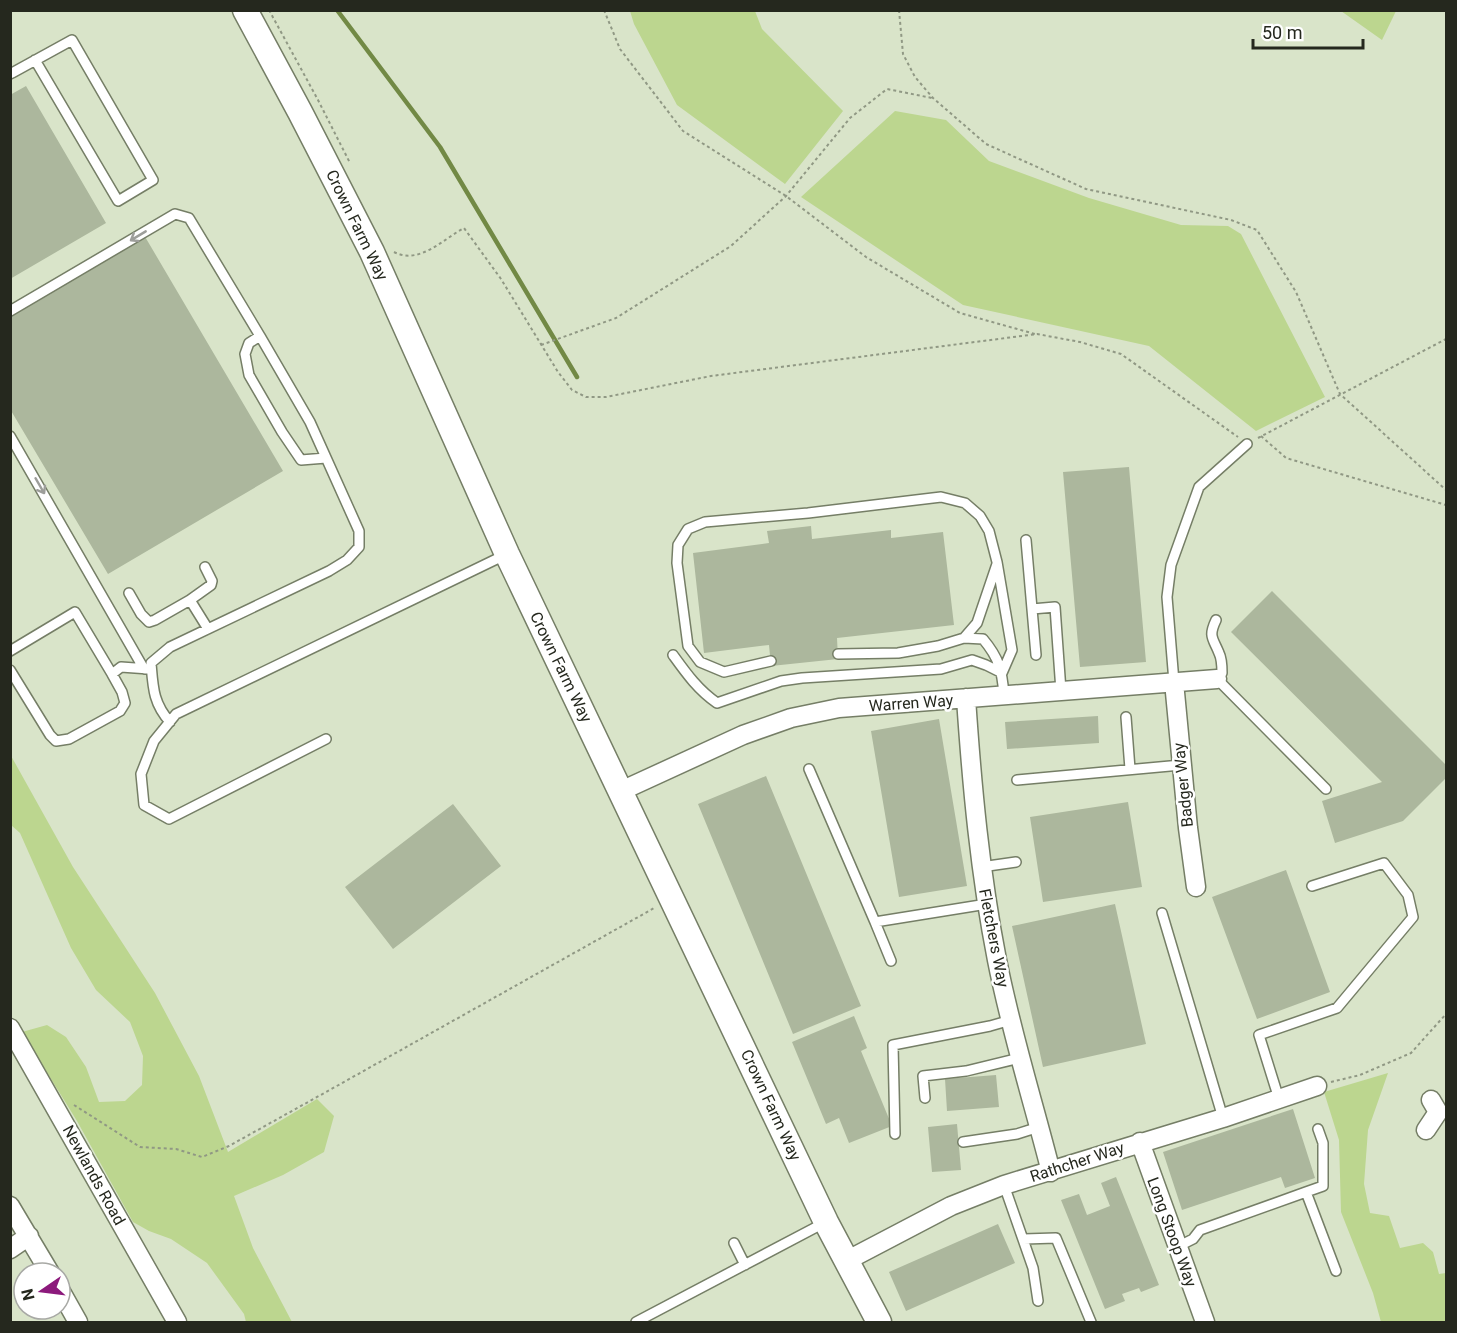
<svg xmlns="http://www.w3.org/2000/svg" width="1457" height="1333" viewBox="0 0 1457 1333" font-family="Roboto,sans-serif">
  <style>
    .green { fill: #bcd68f }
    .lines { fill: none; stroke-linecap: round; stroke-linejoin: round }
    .stream { stroke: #728945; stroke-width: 4.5 }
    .building { fill: #acb79d }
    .lane-casing { stroke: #757e66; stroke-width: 12 }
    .street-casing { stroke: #757e66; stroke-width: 21 }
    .secondary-casing { stroke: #757e66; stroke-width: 27 }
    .path { stroke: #909884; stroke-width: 2; stroke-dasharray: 3 3; stroke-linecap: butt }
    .lane { stroke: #fff; stroke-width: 9 }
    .street { stroke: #fff; stroke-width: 18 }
    .secondary { stroke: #fff; stroke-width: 24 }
    .oneway { stroke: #9d9e9a }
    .labels { text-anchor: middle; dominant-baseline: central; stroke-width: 5; stroke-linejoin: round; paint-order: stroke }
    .street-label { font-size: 16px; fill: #25281e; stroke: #fff }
  </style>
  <rect width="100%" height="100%" fill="#d9e4c9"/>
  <path class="green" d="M630,11H755L762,29L843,111L785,184L677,105L634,24Z
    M1341,11H1396L1382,40Z
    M895,111L946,120L989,161L1089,198L1181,225L1228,226L1241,234L1325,397L1256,431L1149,346L963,305L801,197Z
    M10,754L73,867L155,993L199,1076L228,1152L317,1099L334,1116L324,1152L283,1175L234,1196L253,1248L292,1322H246L244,1314L207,1263L171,1239L149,1231L133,1222L77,1121L22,1032L47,1025L66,1037L86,1067L99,1102L125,1101L142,1085L143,1056L130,1022L96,990L71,948L20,833L11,825Z
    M1388,1073L1368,1130L1364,1184L1370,1213L1389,1216L1400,1248L1423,1243L1433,1252L1439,1274L1446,1273V1322H1381L1373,1293L1341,1212L1339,1140L1324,1092Z"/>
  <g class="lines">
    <path class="stream" d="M337,10L440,147L577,377"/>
  </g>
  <path class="building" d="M26,86L106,223L10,279V95Z
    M144,235L283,471L108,574L10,409V314Z
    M1129,467L1146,662L1080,667L1063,472Z
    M811,526L812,539L891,530V538L943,532L954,625L837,638L838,659L771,666L769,645L704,653L693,553L769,543L767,531Z
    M1272,591L1446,765V778L1403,821L1335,843L1322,801L1382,782L1231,632Z
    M1098,716L1099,743L1007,749L1005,722Z
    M939,719L967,886L899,897L871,731Z
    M766,776L861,1006L793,1034L698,804Z
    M1128,802L1142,887L1043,902L1030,817Z
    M453,804L501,866L393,949L345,887Z
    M1286,870L1330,992L1257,1019L1212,897Z
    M1115,904L1146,1044L1043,1067L1012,926Z
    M854,1016L867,1048L861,1051L892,1126L849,1143L839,1118L826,1124L792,1042Z
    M996,1075L999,1107L947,1111L945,1079Z
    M1293,1109L1315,1178L1285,1188L1281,1177L1182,1210L1163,1152Z
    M957,1124L961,1170L932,1172L928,1127Z
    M1116,1177L1159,1285L1141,1292L1139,1288L1122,1294L1125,1301L1105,1309L1061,1200L1079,1194L1087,1215L1110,1206L1101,1183Z
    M998,1224L1015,1263L906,1311L889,1272Z"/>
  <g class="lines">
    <g class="lane-casing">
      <path id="lane" d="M10,74L12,73L72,40L153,180L118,201L35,60
        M10,311L175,214L189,218L260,336
        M10,436L144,669
        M1026,540L1036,655
        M129,593L141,614L149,622L155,620L190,600L208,629
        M190,600L211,585L212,581L205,567
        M1032,609L1055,607L1061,691
        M1216,620C1208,637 1213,638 1219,653C1222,659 1222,666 1222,673L1217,679L1326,789
        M964,638L977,623L997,564
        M10,651L75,612L112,674L121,667L149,669
        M838,654L898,653L938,646L964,638L983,639C999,658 1002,670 1004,695
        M673,655C686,673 698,690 717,703L781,681L802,678L941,669L972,660L986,665L1002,673L1012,650L997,562L989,531L980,516L965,503L941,497L808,513L705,522L688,529L678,545L677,563L688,646L700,662L724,672L771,661
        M10,670L50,735L56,741L69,739L120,711L125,703L122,692L112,674
        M1174,682L1167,597L1171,565L1199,487L1247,444
        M1126,717L1130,769
        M170,722C153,703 153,687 151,663L170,647L329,571L347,560L359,547V531L310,422L260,336L249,343L245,354L249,375L282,432L301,460L326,458
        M326,739L169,819L144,805L141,774L154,741L176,714L507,554
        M809,769L875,922L987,904
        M1017,780L1181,765
        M981,867L1016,862
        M1162,913L1223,1118
        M875,922L891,961
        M925,1098L923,1076L966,1071L1020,1058
        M1279,1099L1259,1035L1337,1008L1413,917L1408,895L1384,863L1312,886
        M895,1134L893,1045L990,1026L1011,1020
        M963,1142L1017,1134L1039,1127
        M1004,1185L1033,1268L1038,1301
        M1306,1192L1323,1186V1143L1318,1129
        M1024,1239L1056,1238L1091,1322
        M734,1243L745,1265
        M1177,1247L1193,1239L1200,1230L1306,1192L1336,1271
        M636,1322L824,1223"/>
    </g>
    <g class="street-casing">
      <path id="street" d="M1174,682L1188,828L1196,887
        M966,698C972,787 980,873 997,960C1011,1032 1033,1101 1051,1172
        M621,791L743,735L791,718L839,708L1217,679
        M10,1028L177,1322
        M1426,1130L1438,1112L1431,1100
        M1140,1142L1205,1322
        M10,1206L50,1273
        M10,1249L29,1236
        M846,1261L951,1206L1004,1185L1223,1118L1317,1086
        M60,1290L78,1322"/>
    </g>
    <g class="secondary-casing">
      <path id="secondary" d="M245,10L300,112L372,252L507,554L826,1222L879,1322"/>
    </g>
    <path class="path" d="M269,10L318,100L350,163
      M604,10L620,49L683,131L786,196L866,257L960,313L1035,334
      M899,10L903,54L915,77L933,98L986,144L1086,189L1231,220L1257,230L1296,292L1340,394L1446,490
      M394,252C419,265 442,240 464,228L501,279L558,372L572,390L586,397H606L711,376L1037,334L1080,342L1121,354L1238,437
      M541,345L616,318L731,246L786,196L850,118L887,89L932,98
      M1261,436L1286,458L1446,505
      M1258,438L1446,339
      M1331,1082L1360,1075L1411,1053L1446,1014
      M74,1105L140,1147L176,1149L202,1157L229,1146L335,1087L656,907"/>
    <use href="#lane" class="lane"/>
    <use href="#street" class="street"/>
    <use href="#secondary" class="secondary"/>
  </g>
  <defs><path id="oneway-shaft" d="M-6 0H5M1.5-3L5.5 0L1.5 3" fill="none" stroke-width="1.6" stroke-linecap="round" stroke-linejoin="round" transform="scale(1.5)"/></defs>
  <g class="oneway">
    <use href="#oneway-shaft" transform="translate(138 236) rotate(149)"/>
    <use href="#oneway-shaft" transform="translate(40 486) rotate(60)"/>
  </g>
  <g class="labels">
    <g class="street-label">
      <text transform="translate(357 225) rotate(64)">Crown Farm Way</text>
      <text transform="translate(561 667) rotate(64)">Crown Farm Way</text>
      <text transform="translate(911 703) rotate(-4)">Warren Way</text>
      <text transform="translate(1183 785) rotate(-96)">Badger Way</text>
      <text transform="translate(994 938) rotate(79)">Fletchers Way</text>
      <text transform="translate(771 1105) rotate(65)">Crown Farm Way</text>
      <text transform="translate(1077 1162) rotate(-18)">Rathcher Way</text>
      <text transform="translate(94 1175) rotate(61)">Newlands Road</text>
      <text transform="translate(1172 1232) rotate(70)">Long Stoop Way</text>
    </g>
  </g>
  <rect width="1457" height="1333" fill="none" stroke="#25281e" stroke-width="24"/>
  <g transform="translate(42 1291) rotate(256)"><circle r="28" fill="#ffffff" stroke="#a8a9a5" stroke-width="1.5"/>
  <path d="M0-4.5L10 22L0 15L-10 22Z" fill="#8c1a7c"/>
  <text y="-9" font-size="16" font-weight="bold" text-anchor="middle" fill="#25281e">N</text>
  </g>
  <path d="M1253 39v9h110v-9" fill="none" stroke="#25281e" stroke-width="3"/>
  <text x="1262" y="39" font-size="18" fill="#25281e" stroke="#ffffff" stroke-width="4.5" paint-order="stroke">50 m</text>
</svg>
